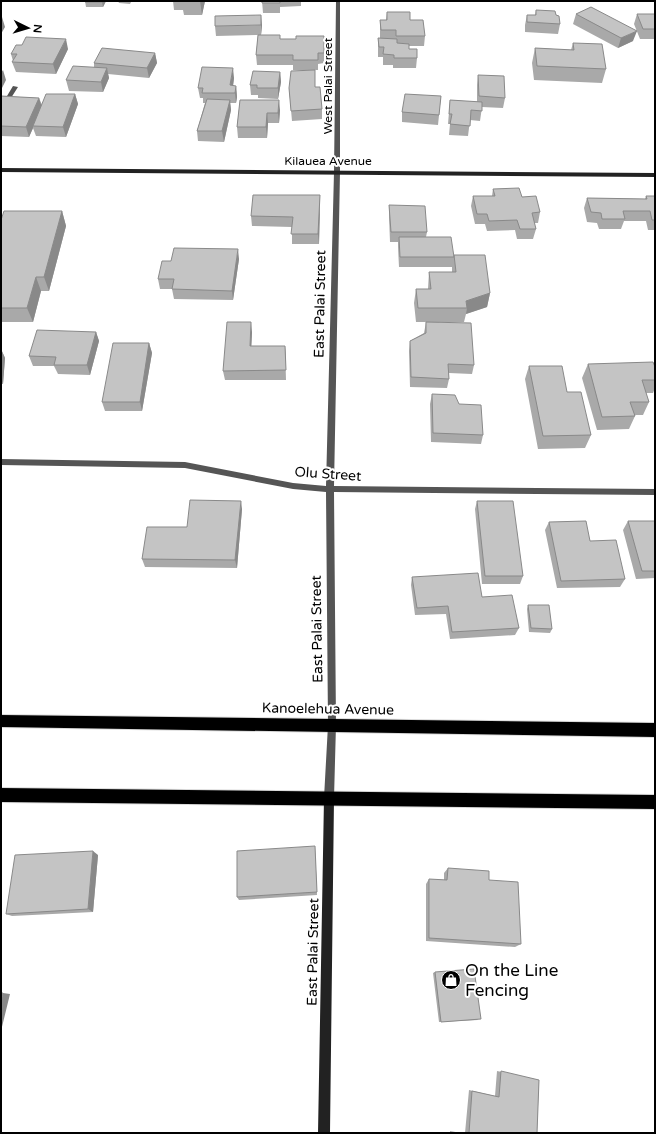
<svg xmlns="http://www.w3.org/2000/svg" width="656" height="1134" viewBox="0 0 656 1134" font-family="'Varela Round',sans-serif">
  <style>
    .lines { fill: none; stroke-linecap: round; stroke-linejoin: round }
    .highway-casing { stroke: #dbdbdb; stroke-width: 2 }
    .lane { fill: #555; fill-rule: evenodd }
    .street { fill: #555; fill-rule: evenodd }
    .secondary { fill: #222; fill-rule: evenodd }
    .highway { fill: #000; fill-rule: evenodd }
    .wall { fill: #a9a9a9 }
    .shaded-wall { fill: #898989 }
    .building { fill: #c4c4c4; stroke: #898989 }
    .labels { text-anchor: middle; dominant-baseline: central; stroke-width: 4; stroke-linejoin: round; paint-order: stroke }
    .far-street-label { font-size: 12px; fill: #000; stroke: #fff }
    .street-label { font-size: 14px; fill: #000; stroke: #fff }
    .near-poi-label { font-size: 17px; fill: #000; stroke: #fff; text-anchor: start }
  </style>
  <rect width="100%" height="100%" fill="#fff"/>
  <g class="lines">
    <g class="highway-casing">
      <path id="highway" d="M1,715L655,723V737L1,727Z
        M1,788L655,795V809L1,802Z"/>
    </g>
    <path class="lane" d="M336,1H340V172L337,174L334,172Z
      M13,86L18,87L11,98L1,102V98L7,96Z"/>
    <path class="street" d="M337,170L340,172L334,486L655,489V495L334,492L336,725L334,798L332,801L329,803L326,801L324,798L328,725L326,492L293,489L185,468L1,465V459L185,462L293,483L326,486L334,172Z"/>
    <path class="secondary" d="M1,168L655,173V177L1,172Z
      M329,793L332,795L334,798L330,1133H318L324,798L326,795Z"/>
    <use href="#highway" class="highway"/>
  </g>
  <path class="wall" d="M85,1H106L103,7H86Z
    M118,1H137L131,2L130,4L119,3Z
    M173,1H205L202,15H184L183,10H174Z
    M262,1H301V6L280,7V13H263Z
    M536,10L556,15L560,24L558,34L525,32V25L527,15H535Z
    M387,12L410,20L425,36L424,46H409V49L417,58L416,68H393V65H383V57H378V38H380V20H386Z
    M576,14L633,41L618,48L573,24Z
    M637,14H655V39H640L634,24Z
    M262,25L261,35L280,39H296L324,36V63L318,64V70H293V65H257L256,55L258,35L216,36L215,26Z
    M573,43L606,69L602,83L534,80L532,63L535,48L571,50Z
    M68,49L56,74L16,72L12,62L13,61L11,54Z
    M155,53L157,63L149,78L108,74L109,78L103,92L69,91L66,80L94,67V63Z
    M280,72L281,82L278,99L258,98V95H251L250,85Z
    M478,75L505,98L503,108L482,107L480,121L470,120L468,136L449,135L450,124H448L450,100L477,102V85Z
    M234,78L233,86H236L237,97L236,103H230L231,110L224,142L198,141L197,131L205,103H203V98H200L198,88Z
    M315,87L322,109V119L292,121L289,88Z
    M75,94L78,104L66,137L36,136L33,128L29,137L1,136V96L39,98L42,105Z
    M441,96L438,125L402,122V112Z
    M240,100L280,110L279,123H268L267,138H238L237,127Z
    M493,189L540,212L538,223H534L536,229L533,239H517L515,230L487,231L485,224H475L471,206L473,196H492Z
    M320,195L319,244H292V227L252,226L251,216Z
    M646,196H655V230H648L646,221H624L621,229H599L597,223L587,222L584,208L587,198L645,199Z
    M389,205L427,232L426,237L454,256L490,293L487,307L466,314L464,322H439L474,365L472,374L449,373V379L447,388L410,387L409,351L410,341L424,333L426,322H416L414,303L416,289H428L429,272H452V267H399L398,247V242H390L389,216Z
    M62,211L66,226L49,291H41L33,322H1V220Z
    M239,259L233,300L174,299L172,289H160L158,279Z
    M96,332L99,341L90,375L58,374L54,366H33L29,356Z
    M252,332L251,346H285L286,380H225L223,371Z
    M149,343L152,353L142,411H105L102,402Z
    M1,349L5,358L3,384H1Z
    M588,364L655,367V388L653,393H646L649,402L643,415H635V416L629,429L597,430L582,378Z
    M529,366L567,392L591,435L585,448L538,449L525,379Z
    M432,394L459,404L483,435L481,444L431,442L430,404Z
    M477,501L523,576L520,584H482L475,509Z
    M242,509L237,568L145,567L142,559L187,527Z
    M628,521H655V578L636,579L623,530Z
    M549,522L590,541L625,579L620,587L557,588L545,530Z
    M412,577L482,597L519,628L515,635L450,639L446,614L415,615L411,585Z
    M528,605L552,629L550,633L529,632L527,609Z
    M315,846L317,895L239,900L237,897Z
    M98,855L93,912L12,916L6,914Z
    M448,868L489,880L521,944L515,947L426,941V884L429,879L444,880V873Z
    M435,972L478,1020L439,1022L433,973Z
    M497,1071L539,1080L537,1133H465L469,1090L495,1096Z
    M450,1131L461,1133H450Z"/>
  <path class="shaded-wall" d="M103,1H106L103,7L102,2Z
    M200,1H205L202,15Z
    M261,15L262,25L261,35Z
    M2,17L5,27L1,34V18Z
    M637,31L633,41L618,48L621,38Z
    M66,39L68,49L56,74L53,64Z
    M155,53L157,63L149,78L147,68Z
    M107,68L109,78L103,92L101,82Z
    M233,68L234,78L232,93L230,85Z
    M3,70L6,80L1,90V73Z
    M280,72L281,82L278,99V88Z
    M236,86L237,97L236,103L235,93Z
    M75,94L78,104L66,137L63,127Z
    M39,98L42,108L33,126V128L29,137L26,127Z
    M230,100L231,110L224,142L222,131Z
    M279,100L280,110L279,123L278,113Z
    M267,113L268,123L267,138L266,127Z
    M320,195V206L319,244L318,234Z
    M62,211L66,226L49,291L44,277Z
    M238,249L239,259L233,300L232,291Z
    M36,277L41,291L33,322L27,308Z
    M490,293L487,307L466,314L467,308L466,301Z
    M251,322L252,332L251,356L250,346Z
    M96,332L99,341L90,375L87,365Z
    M149,343L152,353L142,411L140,402Z
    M285,346L286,355V380V370Z
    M1,349L5,358L3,384L1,379Z
    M241,501L242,509L237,568L235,560Z
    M93,851L98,855L93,912L88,909Z
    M3,993L10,994L1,1031V1001Z"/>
  <path class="building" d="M85,1H103L102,2H85Z
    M262,1H280V3H262Z
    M591,7L637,31L621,38L576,14Z
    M536,10L555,11L556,15L559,16L560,24L527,22V15H536Z
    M387,12H410V20H423L425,36H396V30H381L380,20H387Z
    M637,14H655V29H643Z
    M261,15V25L215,26V16Z
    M258,35H280V39H296V36H324V53H318V60H293V55H256Z
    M26,37L66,39L53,64L12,62L17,54H11L16,45H22Z
    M378,38L397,39V43L409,44V49H417V58H394V55L383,54L384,47H379Z
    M573,43L602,44L606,69L537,66L535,48L574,50Z
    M102,48L155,53L147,68L94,63Z
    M73,66L107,68L101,82L66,80Z
    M202,67L233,68L230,85L236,86L235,93H202L203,88H198Z
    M315,70V87H320L322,109L291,111L289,88L291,71Z
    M253,71L280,72L278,88H257V85H250Z
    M478,75L504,76L505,98L479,96Z
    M46,94H75L63,127L33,126Z
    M405,94L441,96L439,115L402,112Z
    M1,96L39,98L26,127L1,126Z
    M207,99L230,100L222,131H197Z
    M240,100H279L278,113H267L266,127H237Z
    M450,100L482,102V111L471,110L470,126L450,124L452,114H449Z
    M519,188L522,197L536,196L540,212L532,213L536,229H520L517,220L489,221L487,214H477L473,196H495L493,189Z
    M253,195H320L318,234H291L293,217L251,216Z
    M646,196H655V220H652L650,211H623L625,219H602L601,213L591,212L587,198L647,199Z
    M389,205L425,206L427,232H391Z
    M4,211H62L44,277H36L27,308H1V220Z
    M399,237H451L454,257H400Z
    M174,248L238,249L232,291L172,289L174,279H158L162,261H171Z
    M454,255H485L490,293L466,301L467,308H418L416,289H431L429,272H456Z
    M227,322H251L250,346H285L286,370L223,371Z
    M426,322L471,323L474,365L448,364L449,379L411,377L410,341L426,333Z
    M37,330L96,332L87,365H54L56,357L29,356Z
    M113,343H149L140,402H102Z
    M653,362L655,367V380H642L649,402H630L635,416L602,417L588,364Z
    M529,366H562L567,392H581L591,435L543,436Z
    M432,394L455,395L459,404L481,405L483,435L433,433Z
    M190,500L241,501L235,560L142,559L147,527H187Z
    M477,501H513L523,576H485Z
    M586,521L590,541L616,540L625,579L561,581L549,522Z
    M628,521H655V571H642Z
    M478,573L482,597L512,595L519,628L452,632L448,606L417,608L412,577Z
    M528,605H549L552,629L531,628Z
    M315,846L317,892L237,897V851Z
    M93,851L88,909L6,914L15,855Z
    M448,868L489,871V880L518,882L521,944L429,938V879L447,880Z
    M474,969L481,1019L441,1022L435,972Z
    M1,993H3L1,1001Z
    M501,1071L539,1080L537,1133H469L472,1091L499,1097Z"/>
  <defs>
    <g id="shop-disc" transform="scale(1)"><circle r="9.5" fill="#000" stroke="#fff"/><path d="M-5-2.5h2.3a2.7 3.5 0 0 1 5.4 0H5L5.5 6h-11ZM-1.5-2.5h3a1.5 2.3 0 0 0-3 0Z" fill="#fff"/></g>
  </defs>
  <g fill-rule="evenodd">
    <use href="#shop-disc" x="451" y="980"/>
  </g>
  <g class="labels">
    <g class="far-street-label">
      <text transform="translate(328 86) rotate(-90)">West Palai Street</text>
      <text x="328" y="161">Kilauea Avenue</text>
    </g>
    <g class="street-label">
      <text transform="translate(320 304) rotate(-89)">East Palai Street</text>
      <text transform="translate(328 474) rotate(4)">Olu Street</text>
      <text transform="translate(317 629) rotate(-91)">East Palai Street</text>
      <text transform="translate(328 709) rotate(1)">Kanoelehua Avenue</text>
      <text transform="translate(313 952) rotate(-89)">East Palai Street</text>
    </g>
    <g class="near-poi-label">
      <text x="465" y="970">On the Line<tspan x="465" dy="20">Fencing</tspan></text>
    </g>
  </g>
  <rect width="656" height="1134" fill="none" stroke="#000000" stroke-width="4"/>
  <g transform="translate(28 28) rotate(95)" stroke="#ffffff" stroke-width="3" paint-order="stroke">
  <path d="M0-3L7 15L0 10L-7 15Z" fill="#000000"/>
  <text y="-6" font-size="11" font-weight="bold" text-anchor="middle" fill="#000000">N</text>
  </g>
</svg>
